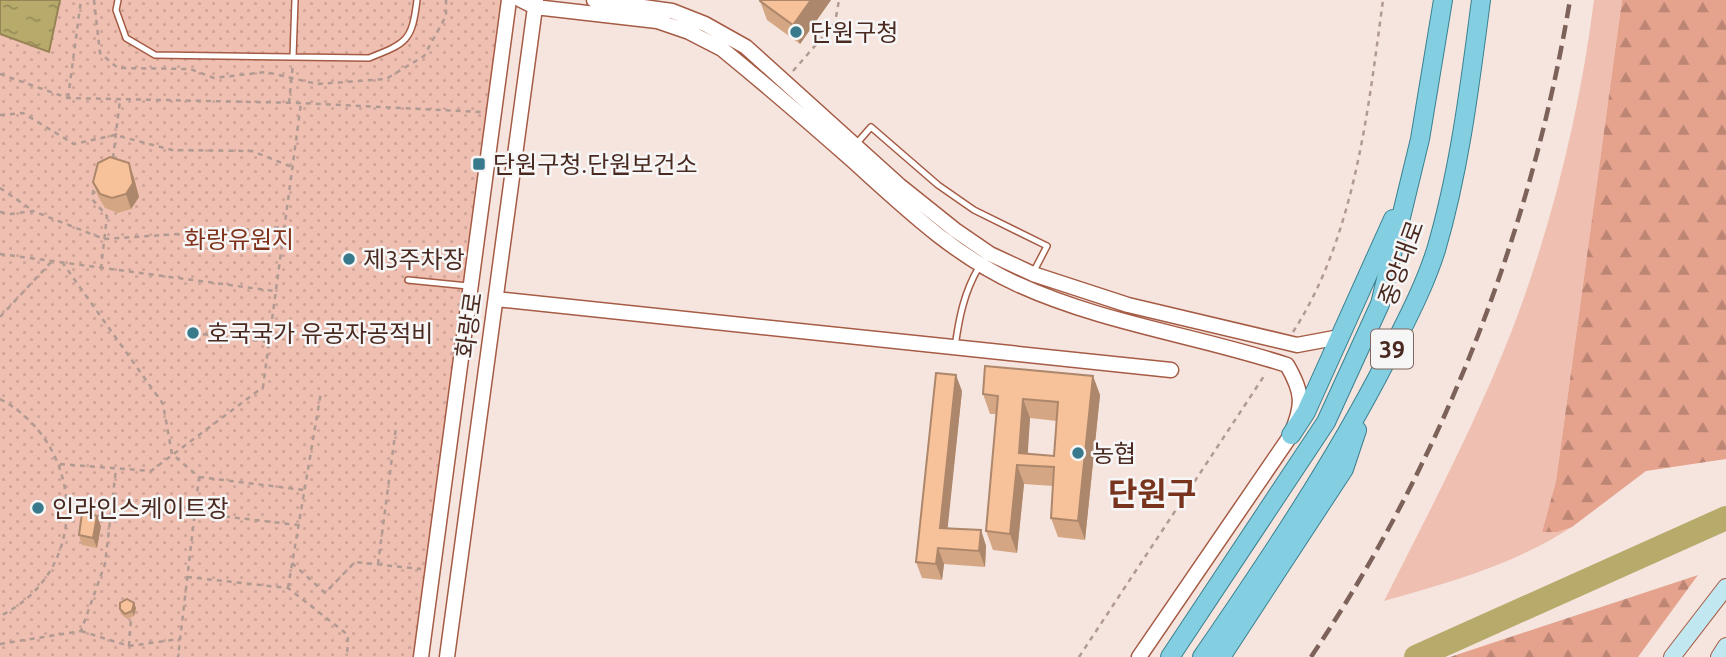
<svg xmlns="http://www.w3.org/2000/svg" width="1726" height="657" viewBox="0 0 1726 657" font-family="Ubuntu,'Noto Sans KR',sans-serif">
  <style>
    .grass { fill: #efc0b1 }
    .forest { fill: url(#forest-firs) }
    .park { fill: url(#park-dots) }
    .water { fill: url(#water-ripples); stroke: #968454; stroke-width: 2 }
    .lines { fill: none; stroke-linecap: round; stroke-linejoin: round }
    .river { stroke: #b7aa6b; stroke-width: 24 }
    .service-casing { stroke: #a55b44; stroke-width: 8 }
    .tertiary-casing { stroke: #a55b44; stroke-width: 17 }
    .secondary-casing { stroke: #a55b44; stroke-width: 18 }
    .primary-casing { stroke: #3a8090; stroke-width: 20 }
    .path { stroke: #b19a92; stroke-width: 2.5; stroke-dasharray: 5 5; stroke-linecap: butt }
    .service { stroke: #fff; stroke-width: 5 }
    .tertiary { stroke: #fff; stroke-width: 14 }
    .secondary { stroke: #c1e7f0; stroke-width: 16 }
    .primary { stroke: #83cee0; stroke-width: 18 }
    .rail { stroke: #7d6259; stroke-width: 4.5; stroke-dasharray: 14 7; stroke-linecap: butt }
    .wall { fill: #d4a684; fill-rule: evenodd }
    .shaded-wall { fill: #ad876b }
    .building { fill: #f7c199; stroke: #ad876b; stroke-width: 2; fill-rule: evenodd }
    .poi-dot { fill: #387a8c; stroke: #f6f6f6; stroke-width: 2.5 }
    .labels { text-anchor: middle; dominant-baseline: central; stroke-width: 5; stroke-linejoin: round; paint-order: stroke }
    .shield { fill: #f6f6f6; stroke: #7e6760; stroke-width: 2 }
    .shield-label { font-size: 23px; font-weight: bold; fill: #4a2a20 }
    .poi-label { font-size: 24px; fill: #4a2a20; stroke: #f6f6f6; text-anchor: start }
    .park-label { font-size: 24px; fill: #7f3119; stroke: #f6f6f6 }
    .street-label { font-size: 24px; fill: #4a2a20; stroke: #f6f6f6 }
    .district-label { font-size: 32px; font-weight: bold; fill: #79341e; stroke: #f6f6f6 }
  </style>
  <defs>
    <pattern id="forest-firs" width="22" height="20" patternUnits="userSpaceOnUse" patternTransform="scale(1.75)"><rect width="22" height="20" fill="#e5a38e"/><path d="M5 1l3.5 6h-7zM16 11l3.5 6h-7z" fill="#bc8574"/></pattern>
    <pattern id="park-dots" width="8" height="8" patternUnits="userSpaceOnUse" patternTransform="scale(1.75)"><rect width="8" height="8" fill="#efc0b1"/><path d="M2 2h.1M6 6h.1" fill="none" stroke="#cea598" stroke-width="1.8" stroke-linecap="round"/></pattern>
    <pattern id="water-ripples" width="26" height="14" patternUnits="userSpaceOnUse" patternTransform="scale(1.75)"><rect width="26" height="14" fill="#b7aa6b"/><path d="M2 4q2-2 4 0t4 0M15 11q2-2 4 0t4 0" fill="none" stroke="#978b58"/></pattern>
  </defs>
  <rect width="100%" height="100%" fill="#f6e5df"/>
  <path class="grass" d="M1594,0H1622L1556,481L1542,532H1558L1572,527C1513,565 1451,582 1384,601C1433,504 1484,408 1521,306C1556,208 1581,103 1594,0Z"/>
  <path class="forest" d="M1622,0H1726V459L1646,471L1572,527L1558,532H1542L1556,481Z
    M1698,575L1638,657H1450Z"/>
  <path class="park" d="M0,0H514L422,657H0Z"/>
  <path class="water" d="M0,0H60L49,52L0,34Z"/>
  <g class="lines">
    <path class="river" d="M1416,657L1726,518"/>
    <g class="service-casing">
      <path id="service" d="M118,0L116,10L126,38L155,55L369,58C407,43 412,41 417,0
        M293,57L295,0
        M857,143L871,127L938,185L974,210L1047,246L1034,271
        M408,280L468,286
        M955,347C959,318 964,292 979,267"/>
    </g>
    <g class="tertiary-casing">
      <path id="tertiary" d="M521,0L535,7L657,21L689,32L722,49C766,85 809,122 852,160C903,206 953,255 1017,284C1102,323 1199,336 1287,365C1304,394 1303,405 1291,435L1139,657
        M594,0L672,11L705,24L746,47L900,186L955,230L990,254L1033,274L1128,305L1297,345L1340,337
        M496,299L1171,370
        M421,657L509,0
        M447,657L536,0"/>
    </g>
    <g class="secondary-casing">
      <path id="secondary" d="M1672,657L1726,587
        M1719,657L1726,646"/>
    </g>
    <g class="primary-casing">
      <path id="primary" d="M1291,435L1306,412L1393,219
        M1170,657L1326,422L1380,304L1420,139L1443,0
        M1202,657C1268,561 1333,464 1386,361C1404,325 1424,288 1436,250C1460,168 1470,84 1481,0
        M1221,657L1344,469L1357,430"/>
    </g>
    <path class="path" d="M94,0L100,53L118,68L190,69L214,78L266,72L317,84L386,79L424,56L446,16V0
      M793,71L835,23L839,0
      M0,74L68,98L301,103L482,112
      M68,98L81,0
      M289,103L293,64
      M0,115L23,113L74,144L115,135L172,150L252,151L292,167
      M113,158L120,100
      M95,180L92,199L107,216L101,268
      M0,188L32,210
      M0,212L11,214L33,211L104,239L284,227
      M0,254L274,291
      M62,262L163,404L172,454L199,477L178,657
      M0,317L52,261
      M1293,332C1355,236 1368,111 1383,0
      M193,333L269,342
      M0,399C86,445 92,571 0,616
      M60,464L151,471L263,387L301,103
      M199,477L304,490
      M68,512L110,517
      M195,513L298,525
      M292,563L325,593L355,562L421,569
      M378,564L396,427
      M187,577L288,588L348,635L347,657
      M288,588L321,392
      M81,631L129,646L179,639
      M0,644L81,631L105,564L116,469
      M129,646L131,618
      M1079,657L1266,373"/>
    <use href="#service" class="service"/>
    <use href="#tertiary" class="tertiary"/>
    <use href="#secondary" class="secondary"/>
    <use href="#primary" class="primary"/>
    <path class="rail" d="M1311,657C1443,460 1531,233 1570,0"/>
  </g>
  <path class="wall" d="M761,0H831L800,44L767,20L760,1Z
    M129,163L134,178L139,197L131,209L118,213L105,208L98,196L93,182Z
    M1093,376L1100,395L1085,540L1058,537L1051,518L1053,486L1024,484L1017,553L993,550L986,531L996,414H990L983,394ZM1030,418L1057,421L1054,456L1027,454Z
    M962,391L947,528L981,530L986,546L985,567L944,564L942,580L922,578L916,562Z
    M101,526L97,548L82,545L79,535Z
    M134,603L136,608L134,616L127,619L121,614L120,609Z"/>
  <path class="shaded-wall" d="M811,0H831L800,44L793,25Z
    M129,163L134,178L139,197L131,209L126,194Z
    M956,375L962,391L946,544L940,528Z
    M1093,376L1100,395L1085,540L1078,521Z
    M1023,399L1030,418L1027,466L1019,453Z
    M1017,465L1024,484L1017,553L1010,534Z
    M97,516L101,526L97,548L93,538Z
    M981,530L986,546L985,567L979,551Z
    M938,548L944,564L942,580L936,564Z
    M134,603L136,608L134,616L132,611Z"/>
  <path class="building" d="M761,0H811L793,25L760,1Z
    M110,157L129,163L133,183L126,194L112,198L100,194L93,182L98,163Z
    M985,366L1093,376L1078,521L1051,518L1054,467L1017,465L1010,534L986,531L998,396L983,394ZM1023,399L1058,402L1054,456L1019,453Z
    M936,373L956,375L940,528L981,530L979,551L938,548L936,564L916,562Z
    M82,513L97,516L93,538L79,535Z
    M127,599L134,603L132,611L125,614L120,609V603Z"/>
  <g class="poi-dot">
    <circle cx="796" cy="32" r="7"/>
    <rect x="472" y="157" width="14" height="14" rx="3.5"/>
    <circle cx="349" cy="259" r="7"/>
    <circle cx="193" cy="333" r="7"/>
    <circle cx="1078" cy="453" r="7"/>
    <circle cx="38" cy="508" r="7"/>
  </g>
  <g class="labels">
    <rect class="shield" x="1371" y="329.5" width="42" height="39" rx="5"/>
    <g class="shield-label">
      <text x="1392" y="349">39</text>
    </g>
    <g class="poi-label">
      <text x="810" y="32">단원구청</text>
      <text x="493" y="164">단원구청.단원보건소</text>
      <text x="363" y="259">제3주차장</text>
      <text x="207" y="333">호국국가 유공자공적비</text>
      <text x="1092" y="453">농협</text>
      <text x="52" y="508">인라인스케이트장</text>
    </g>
    <g class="park-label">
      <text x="239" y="239">화랑유원지</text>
    </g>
    <g class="street-label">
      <text transform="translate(1401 263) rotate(-70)">중앙대로</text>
      <text transform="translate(469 325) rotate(-82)">화랑로</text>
    </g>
    <g class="district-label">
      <text x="1152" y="493">단원구</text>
    </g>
  </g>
</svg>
